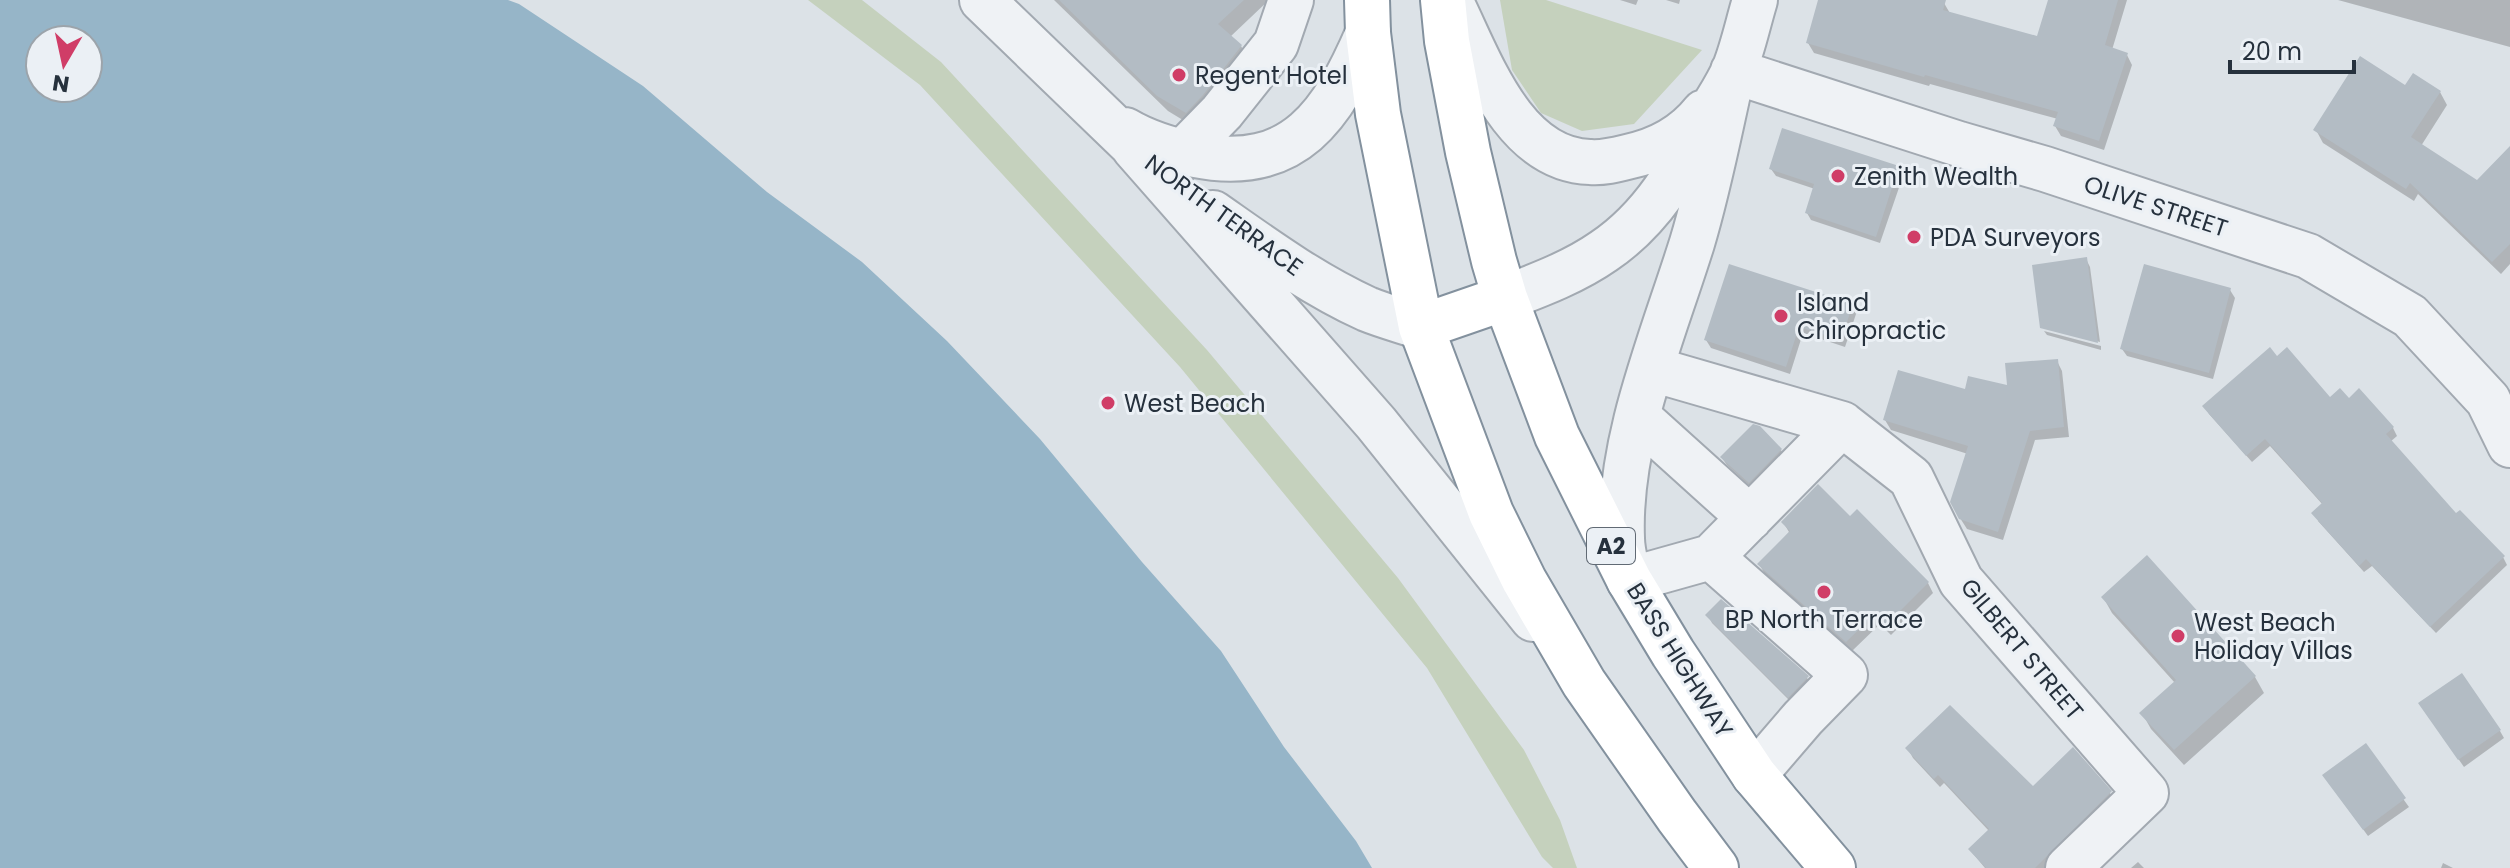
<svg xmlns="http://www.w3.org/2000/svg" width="2510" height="868" viewBox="0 0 2510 868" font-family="Poppins,sans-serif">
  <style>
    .green { fill: #c5d1bd }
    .water { fill: #96b5c8; fill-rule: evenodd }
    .shadow { fill: #0003 }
    .building { fill: #b3bcc4 }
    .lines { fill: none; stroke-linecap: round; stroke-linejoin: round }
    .minor-casing { stroke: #a2a9b1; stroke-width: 48 }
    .highway-casing { stroke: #83919e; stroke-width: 48 }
    .minor { stroke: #eff2f5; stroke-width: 44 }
    .highway { stroke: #fff; stroke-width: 44 }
    .poi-dot { fill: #d03d67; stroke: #ebf0f5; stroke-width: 3 }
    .labels { text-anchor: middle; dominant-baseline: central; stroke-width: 6; stroke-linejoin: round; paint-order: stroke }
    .shield { fill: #ebf0f5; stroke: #616a74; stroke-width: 2 }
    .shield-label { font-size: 22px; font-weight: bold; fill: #26313d }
    .poi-label { font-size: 24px; fill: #26313d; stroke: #ebf0f5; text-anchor: start }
    .street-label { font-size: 24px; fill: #26313d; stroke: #ebf0f5 }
  </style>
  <rect width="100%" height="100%" fill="#dce2e7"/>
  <path class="green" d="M808,0H862L941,62L1207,350L1398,578L1524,750L1560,820L1577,868H1553L1542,857L1427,668L1180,367L920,85Z
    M1500,0H1546L1702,50L1634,124L1582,131L1541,113L1512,70Z"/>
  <path class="water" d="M0,0H508L519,4L643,86L767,192L862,262L947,341L1040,439L1142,562L1221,651L1284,747L1356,841L1372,868H0ZM40,40H88V88H40Z"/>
  <path class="shadow" d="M1054,0H1269L1230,37L1241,46L1250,62L1196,128L1168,111Z
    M1620,0H1638L1636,5Z
    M1666,0H1680L1679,4Z
    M1820,0H1932L1944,3L1951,15L2038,38L2050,0H2127L2112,50L2127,55L2132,65L2104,150L2061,136L2055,126L2058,119L1930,84L1929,86L1814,53L1808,43Z
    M2338,0H2510V47Z
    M2406,88L2440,92L2447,105L2421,146L2478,182L2510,149V264L2501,274L2418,194L2414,201L2323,143L2316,130Z
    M1898,168L1903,176L1880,243L1811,220L1807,213L1815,189L1776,176L1771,169Z
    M2086,259L2090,267L2100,342L2043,326Z
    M2230,290L2235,298L2213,379L2127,356L2122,349Z
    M1852,306L1856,314L1845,347L1803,333L1790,374L1711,348L1706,340Z
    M2044,331L2101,346V350L2047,335Z
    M2277,358L2330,400H2348L2359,391L2393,428L2397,436L2390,442L2456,516L2503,557L2507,565L2436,633L2372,566L2364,572L2318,521L2323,505L2270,446L2252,462L2209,414L2205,407Z
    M2057,361L2062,371L2069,437L2035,440L2003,540L1967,529L1960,518L1968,454L1891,430L1885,420L1966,392L2009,388Z
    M1781,450L1785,458L1754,490L1727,465L1722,458Z
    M1857,512L1928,583L1933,593L1891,635L1880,624L1852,651L1765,574L1759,564L1789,532L1783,522L1850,519Z
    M2147,558L2255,677L2264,693L2184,765L2151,729L2142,713L2175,683L2112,613L2103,597Z
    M1708,615L1807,678L1812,685L1793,704L1712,623Z
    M2425,711L2500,731L2504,738L2464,767Z
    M2365,746L2409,807L2368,836L2329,783Z
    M1908,749L2033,789L2110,793L2115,802L2048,868H1985L1970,850L1989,831L1944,783L1940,787L1913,758Z
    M2138,862L2144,868H2131Z
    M2443,863L2453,868H2441Z"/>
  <path class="building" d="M1059,0H1244L1218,24L1242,45L1203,95L1186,113L1157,96Z
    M1818,0H1946L1943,10L2037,36L2048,0H2118L2105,45L2128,53L2099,141L2053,126L2058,112L1925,75L1924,77L1806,43Z
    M2360,56L2405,85L2413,73L2441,91L2411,137L2477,180L2510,146V244L2492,262L2410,183L2406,189L2313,130Z
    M1782,128L1899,166L1876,237L1805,213L1814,184L1769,169Z
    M2087,257L2098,343L2040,328L2032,265Z
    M1729,264L1853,304L1841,340L1799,327L1786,367L1704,340Z
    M2144,264L2231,288L2209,373L2120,349Z
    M2270,347L2277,356L2287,347L2330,397L2340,388L2349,398L2359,388L2394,427L2386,434L2456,513L2460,510L2505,556L2430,627L2366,559L2359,566L2311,513L2322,503L2265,439L2246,456L2202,406Z
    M2058,359L2064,427L2030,431L1998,532L1959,519L1950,502L1968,446L1883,420L1898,370L1965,389L1968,376L2007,385L2005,363Z
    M1753,424L1760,426L1782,449L1749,483L1720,457Z
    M1818,484L1850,516L1857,509L1929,582L1885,626L1874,615L1846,642L1757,564L1790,531L1781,522Z
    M2147,555L2256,676L2174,750L2139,713L2176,680L2101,597Z
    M1721,599L1809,676L1788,698L1705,615Z
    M2462,673L2501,730L2458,760L2418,703Z
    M1950,705L2033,786L2073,747L2112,791L2035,868H1986L1968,849L1989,829L1938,775L1934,779L1905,748Z
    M2366,743L2406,798L2363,830L2322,775Z"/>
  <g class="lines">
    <g class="minor-casing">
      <path id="minor" d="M982,0L1156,168
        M1450,0C1479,58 1512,160 1590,162C1603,163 1615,160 1627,157C1657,151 1685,136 1704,112
        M1733,71C1720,128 1709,187 1692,243C1663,336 1618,440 1622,538C1622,552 1627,567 1629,580L1711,557L1845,675L1803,718L1754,775
        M1733,71L1959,144L2045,169L2308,256L2410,316L2488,400L2510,445
        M1125,130C1147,143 1171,150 1195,155C1295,175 1333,114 1368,33
        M1134,148L1376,423L1533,619
        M1183,152L1222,112L1276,44L1291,0
        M1213,213C1263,248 1312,284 1367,309C1384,316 1403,321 1421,327
        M1505,298C1539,285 1574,272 1604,251C1653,218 1680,169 1707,118C1716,102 1727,86 1734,70C1743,48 1748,23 1755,0
        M1652,369L1842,424L1911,478L1961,581L2146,793L2068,868
        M1638,417L1750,518
        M1711,557L1842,424"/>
    </g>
    <g class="highway-casing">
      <path id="highway" d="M1367,0L1368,33L1378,114L1421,327L1491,513L1524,580L1584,683L1677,816L1716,868
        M1443,0L1447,41L1468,152L1494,261L1505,298L1557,436L1629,580L1673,653L1754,775L1833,868
        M1421,327L1505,298"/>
    </g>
    <use href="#minor" class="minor"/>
    <use href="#highway" class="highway"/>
  </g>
  <g class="poi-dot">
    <circle cx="1179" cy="75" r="8"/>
    <circle cx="1838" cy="176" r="8"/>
    <circle cx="1914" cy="237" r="8"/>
    <circle cx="1781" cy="316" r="8"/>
    <circle cx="1108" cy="403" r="8"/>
    <circle cx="1824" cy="592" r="8"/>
    <circle cx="2178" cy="636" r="8"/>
  </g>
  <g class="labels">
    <rect class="shield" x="1587" y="528" width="48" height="36" rx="6"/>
    <g class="shield-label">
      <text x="1611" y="546">A2</text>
    </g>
    <g class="poi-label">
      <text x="1195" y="75">Regent Hotel</text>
      <text x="1854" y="176">Zenith Wealth</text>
      <text x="1930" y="237">PDA Surveyors</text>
      <text x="1797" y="302">Island<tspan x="1797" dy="28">Chiropractic</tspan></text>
      <text x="1124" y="403">West Beach</text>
      <text x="1824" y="619" text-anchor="middle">BP North Terrace</text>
      <text x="2194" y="622">West Beach<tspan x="2194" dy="28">Holiday Villas</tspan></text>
    </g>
    <g class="street-label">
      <text transform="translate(2156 206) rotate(18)">OLIVE STREET</text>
      <text transform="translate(1224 215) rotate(36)">NORTH TERRACE</text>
      <text transform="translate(2022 649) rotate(50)">GILBERT STREET</text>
      <text transform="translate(1680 660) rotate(58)">BASS HIGHWAY</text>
    </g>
  </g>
  <g transform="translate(64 64) rotate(189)"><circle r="38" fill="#ebf0f5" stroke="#9ca4ab" stroke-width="2"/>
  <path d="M0-6L14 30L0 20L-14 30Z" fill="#d03d67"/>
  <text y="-12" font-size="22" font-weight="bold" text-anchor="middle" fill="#26313d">N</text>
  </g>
  <path d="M2230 60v12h124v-12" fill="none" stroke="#26313d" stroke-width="4"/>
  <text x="2242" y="60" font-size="24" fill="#26313d" stroke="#ebf0f5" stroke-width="6" paint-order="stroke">20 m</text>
</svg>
